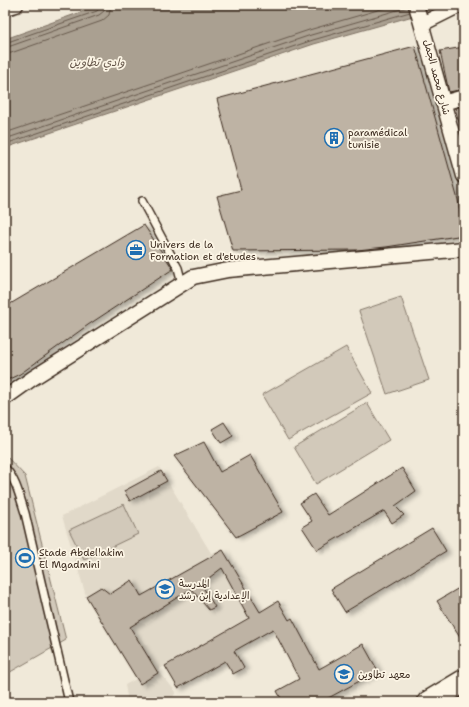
<svg xmlns="http://www.w3.org/2000/svg" width="469" height="707" viewBox="0 0 469 707" font-family="'Shantell Sans','Playpen Sans Arabic',sans-serif">
  <style>
    .built { fill: #e1d9c9 }
    .green { fill: #d2c9ba; stroke: #867a6c }
    .water { fill: #aaa091; stroke: #7e7163 }
    .lines { fill: none; stroke-linecap: round; stroke-linejoin: round }
    .shore { stroke: #67594c; stroke-width: 1 }
    .building { fill: #beb3a4; stroke: #3b2a1e; filter: url(#shadow) }
    .service-casing { stroke: #3b2a1e; stroke-width: 10 }
    .minor-casing { stroke: #3b2a1e; stroke-width: 17 }
    .primary-casing { stroke: #3b2a1e; stroke-width: 25 }
    .service { stroke: #fcf5e5; stroke-width: 7 }
    .minor { stroke: #fcf5e5; stroke-width: 14 }
    .primary { stroke: #fcf5e5; stroke-width: 22 }
    .labels { text-anchor: middle; dominant-baseline: central; stroke-width: 3.5; stroke-linejoin: round; paint-order: stroke }
    .street-label { font-size: 10px; fill: #3b2a1e; stroke: #fcf5e5 }
    .poi-label { font-size: 10px; fill: #3b2a1e; stroke: #fcf5e5; text-anchor: start }
    .water-label { font-size: 11px; font-style: italic; fill: #625346; stroke: #fcf5e5 }
  </style>
  <defs>
    <filter id="shadow"><feDropShadow dx="4.5" dy="2.5" stdDeviation="2" flood-color="#0004"/></filter>
  </defs>
  <rect width="100%" height="100%" fill="#f0e9d9"/>
  <filter id="ink" filterUnits="userSpaceOnUse"><feTurbulence type="fractalNoise" baseFrequency=".025" numOctaves="2"/><feDisplacementMap in="SourceGraphic" scale="8" xChannelSelector="R" yChannelSelector="G"/><feConvolveMatrix kernelMatrix="1 2 1 2 8 2 1 2 1" color-interpolation-filters="sRGB"/></filter>
  <g filter="url(#ink)">
    <path class="built" d="M159,467L211,553L223,550L259,611L158,670L176,692L173,697L163,702H128L125,685L136,679L86,596L62,516Z"/>
    <path class="green" d="M401,297L429,380L387,394L359,311Z
      M346,347L372,393L288,440L262,395Z
      M367,403L389,440L316,484L294,447Z
      M5,455L25,476L66,640L5,675Z
      M124,504L138,534L84,560L69,530Z"/>
    <path class="water" d="M101,5H444L434,10L314,44L5,148V39Z"/>
    <g class="lines">
      <path class="shore" d="M5,43L97,11L100,8V5
        M5,48L99,15L104,11L105,5
        M5,54L11,53L102,21L109,15L111,5
        M5,133L309,30L395,5
        M5,139L311,35L408,7
        M5,144L313,40L410,12"/>
    </g>
    <path class="building" d="M415,46L458,200L464,235L386,247L357,250L233,251L217,196L241,190L217,99Z
      M464,47V89L449,92L440,51Z
      M464,106V126H460L455,108Z
      M144,225L173,269L88,325L20,374L5,381V307Z
      M224,422L233,436L221,443L212,429Z
      M204,442L220,472L250,455L283,512L236,537L174,456Z
      M402,468L416,491L395,506L404,515L392,523L384,511L317,550L302,527L312,521L300,503L314,494L328,515Z
      M161,471L167,481L130,501L124,491Z
      M432,528L446,551L345,612L331,589Z
      M223,550L260,612L278,601L289,620L292,618L319,669L363,644L378,671L321,702H283L277,691L299,679L273,629L234,651L244,668L233,674L225,661L178,688L165,666L249,618L222,568L201,584L215,607L209,610L191,589L130,627L158,673L140,684L86,596L101,587L110,594L132,580L141,596Z
      M464,585V644L437,601Z"/>
    <g class="lines">
      <g class="service-casing">
        <path id="service" d="M142,201L178,268L182,283
          M5,468C16,479 20,498 25,513L69,702"/>
      </g>
      <g class="minor-casing">
        <path id="minor" d="M416,5L464,176
          M5,8L16,5
          M422,24L460,5
          M443,103L464,97
          M5,398L33,378L193,277L228,270L464,249"/>
      </g>
      <g class="primary-casing">
        <path id="primary" d="M429,702L464,681"/>
      </g>
      <use href="#service" class="service"/>
      <use href="#minor" class="minor"/>
      <use href="#primary" class="primary"/>
    </g>
  </g>
  <defs>
    <g id="building-ring" transform="scale(1)"><circle r="9.5" fill="#fcf5e5" stroke="#1f6fb2" stroke-width="1.5"/><path d="M-4-6H4V6H1V3H-1V6H-4ZM-2.5-4.3h1.7v1.8h-1.7ZM.8-4.3h1.7v1.8H.8ZM-2.5-1h1.7V.8h-1.7ZM.8-1h1.7V.8H.8Z" fill="#1f6fb2"/></g>
    <g id="office-ring" transform="scale(1)"><circle r="9.5" fill="#fcf5e5" stroke="#1f6fb2" stroke-width="1.5"/><path d="M-6-3h4V-5.5h4V-3h4V5H-6ZM-1-4.5V-3h2v-1.5ZM-6 0V1H6V0Z" fill="#1f6fb2"/></g>
    <g id="stadium-ring" transform="scale(1)"><circle r="9.5" fill="#fcf5e5" stroke="#1f6fb2" stroke-width="1.5"/><path d="M0-5a6.5 5 0 1 0 0 10a6.5 5 0 1 0 0-10ZM-3.5-1.8h7v3.6h-7Z" fill="#1f6fb2"/></g>
    <g id="school-ring" transform="scale(1)"><circle r="9.5" fill="#fcf5e5" stroke="#1f6fb2" stroke-width="1.5"/><path d="M0-5L7-2L0 1L-7-2ZM-4 1L0 2.5L4 1V4Q0 6-4 4Z" fill="#1f6fb2"/></g>
  </defs>
  <g fill-rule="evenodd">
    <use href="#building-ring" x="334" y="138"/>
    <use href="#office-ring" x="136" y="250"/>
    <use href="#stadium-ring" x="25" y="558"/>
    <use href="#school-ring" x="165" y="589"/>
    <use href="#school-ring" x="344" y="674"/>
  </g>
  <g class="labels">
    <g class="street-label">
      <text transform="translate(437 77) rotate(75)">شارع محمد الجمل</text>
    </g>
    <g class="poi-label">
      <text x="348" y="132">paramédical<tspan x="348" dy="12">tunisie</tspan></text>
      <text x="150" y="244">Univers de la<tspan x="150" dy="12">Formation et d'etudes</tspan></text>
      <text x="39" y="552">Stade Abdelاakim<tspan x="39" dy="12">El Mgadmini</tspan></text>
      <text x="179" y="583">المدرسة<tspan x="179" dy="12">الإعدادية إبن رشد</tspan></text>
      <text x="358" y="674">معهد تطاوين</text>
    </g>
    <g class="water-label">
      <text x="97" y="62">وادي تطاوين</text>
    </g>
  </g>
  <rect width="469" height="707" fill="none" stroke="#fcf5e5" stroke-width="20"/>
  <rect x="10" y="10" width="449" height="687" fill="none" stroke="#3b2a1e" stroke-width="1.5" filter="url(#ink)"/>
</svg>
